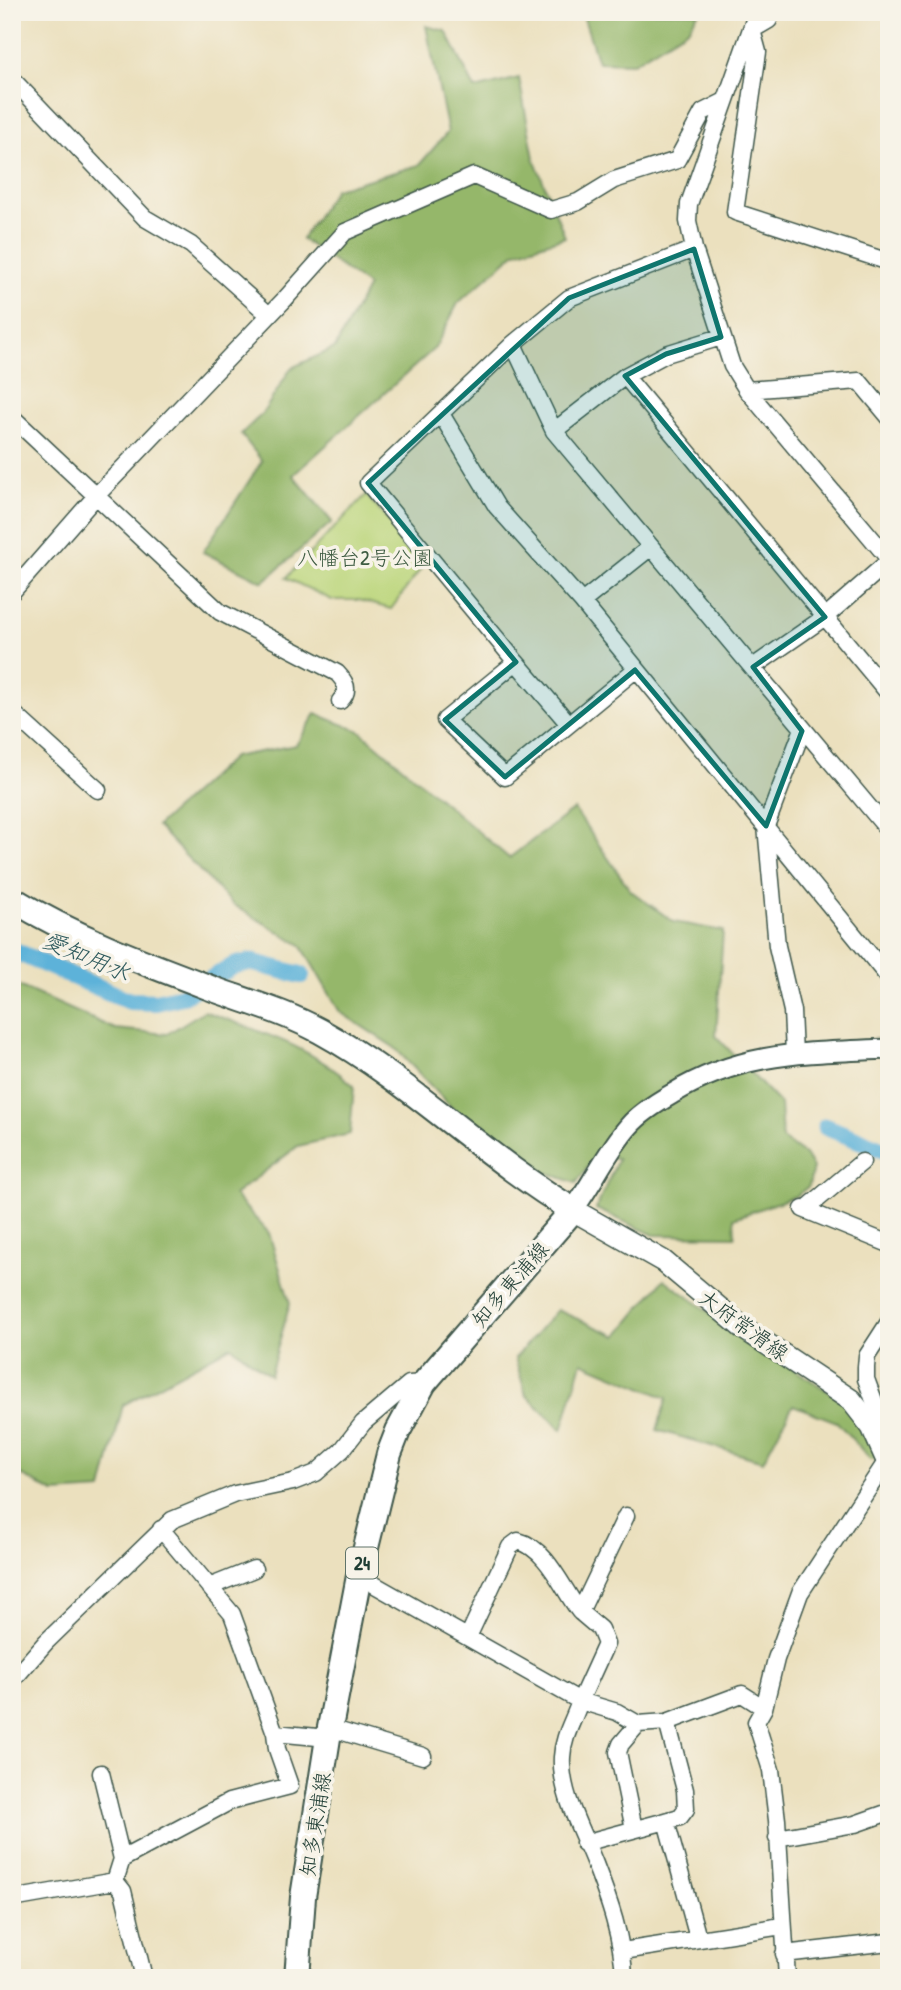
<svg xmlns="http://www.w3.org/2000/svg" width="901" height="1990" viewBox="0 0 901 1990" font-family="'Patrick Hand','Klee One',sans-serif">
  <style>
    .green { fill: #bcd67b; stroke: #6e8a58; stroke-width: 2 }
    .forest { fill: #95b76b; stroke: #5a7a50; stroke-width: 2 }
    .lines { fill: none; stroke-linecap: round; stroke-linejoin: round }
    .canal { stroke: #5db2d9; stroke-width: 18 }
    .minor-casing { stroke: #3e5549; stroke-width: 19 }
    .tertiary-casing { stroke: #3e5549; stroke-width: 23 }
    .secondary-casing { stroke: #3e5549; stroke-width: 24 }
    .primary-casing { stroke: #3e5549; stroke-width: 28 }
    .minor { stroke: #fff; stroke-width: 16 }
    .tertiary { stroke: #fff; stroke-width: 19 }
    .secondary { stroke: #fff; stroke-width: 21 }
    .primary { stroke: #fff; stroke-width: 24 }
    .marked { fill: #0f766e; fill-opacity: 0.2; stroke: #0f766e; stroke-width: 5; stroke-linejoin: round }
    .labels { text-anchor: middle; dominant-baseline: central; stroke-width: 7; stroke-linejoin: round; paint-order: stroke }
    .shield { fill: #f7f3e8; stroke: #60746a; stroke-width: 2 }
    .shield-label { font-size: 19px; font-weight: bold; fill: #1f3d34 }
    .park-label { font-size: 21px; fill: #3e5c42; stroke: #f7f3e8 }
    .street-label { font-size: 21px; fill: #1f3d34; stroke: #f7f3e8 }
    .water-label { font-size: 23px; font-style: italic; fill: #2e5a5d; stroke: #f7f3e8 }
  </style>
  <rect width="100%" height="100%" fill="#f7f3e8"/>
  <filter id="ink" filterUnits="userSpaceOnUse"><feTurbulence type="fractalNoise" baseFrequency=".0143" numOctaves="2"/><feDisplacementMap in="SourceGraphic" scale="14" xChannelSelector="R" yChannelSelector="G"/><feConvolveMatrix kernelMatrix="1 2 1 2 8 2 1 2 1" color-interpolation-filters="sRGB"/></filter>
  <filter id="wash" filterUnits="userSpaceOnUse"><feTurbulence type="fractalNoise" baseFrequency=".00686" numOctaves="4" result="noise"/><feDisplacementMap in="SourceGraphic" scale="28" xChannelSelector="R" yChannelSelector="G"/><feGaussianBlur stdDeviation="1.57" result="paint"/><feColorMatrix in="noise" values="0 0 0 0 0 0 0 0 0 0 0 0 0 0 0 0 0 1.4 0 .05"/><feComposite in="paint" operator="in"/></filter>
  <g filter="url(#wash)">
    <rect width="100%" height="100%" fill="#ebe0be"/>
    <path class="green" d="M366,495L425,563L391,609L359,600H332L286,578Z"/>
    <path class="forest" d="M582,12H699L688,29L633,63L598,62Z
      M426,26L446,31L475,89L519,78L534,158L565,237L516,252L458,303L435,348L293,475L332,522L263,582L203,552L262,461L241,434L263,413L291,368L335,348L368,286L302,239L335,189L419,165L448,132Z
      M316,714L360,731L509,858L574,809L631,891L674,922L723,931L716,1036L780,1104L782,1139L805,1155L813,1168L809,1186L796,1196L734,1218L735,1236L654,1235L596,1209L618,1159L600,1151L576,1183L543,1171L470,1127L395,1048L340,1012L301,945L232,904L157,826L233,757L296,745Z
      M12,983L115,1029L167,1034L204,1011C258,1031 311,1046 354,1086L350,1134L298,1146L234,1195L269,1233L290,1303L270,1375L231,1346L123,1405L102,1490L54,1493L12,1470Z
      M664,1279L739,1334L848,1404L871,1434L877,1459H870L837,1422L793,1405L763,1461L657,1430L667,1398L582,1362L562,1430L526,1395L515,1358L557,1310L617,1336Z"/>
    <g class="lines">
      <path class="canal" d="M12,950L130,1001L156,1002L182,996L235,965L250,962L301,975
        M826,1127L889,1152"/>
    </g>
  </g>
  <g filter="url(#ink)">
    <g class="lines">
      <g class="minor-casing">
        <path id="minor" d="M757,12L689,204L688,221L694,249L732,366L747,390L889,559
          M752,30L758,52L735,212L889,262
          M752,30L769,20L772,12
          M12,79L145,218L191,245L269,315
          M513,344L554,431L889,831
          M625,376L666,354L721,337
          M747,390L859,381L889,417
          M441,414L497,507L582,602L889,978
          M12,417L220,612L337,673C346,682 350,691 340,701
          M554,431L625,376L889,694
          M12,592L96,496L285,299L345,232L474,176L551,210L578,202L614,180L677,160L703,112L723,102
          M582,602L651,547
          M516,662L569,724
          M753,667L825,617L889,561
          M635,670L505,777L445,720L516,662L368,483L513,344L569,298L694,249
          M12,712L98,790
          M794,1054L792,1011L777,946L766,826L802,731
          M803,1209L889,1244
          M808,1211L812,1204L862,1162
          M872,1427L880,1417L866,1379V1367L867,1356L889,1322
          M359,1576L580,1701C574,1720 563,1736 562,1757C560,1794 582,1830 595,1864C609,1900 623,1939 624,1978
          M209,1587L254,1569
          M580,1612L600,1629L606,1644L580,1701L617,1712L638,1724L667,1722
          M468,1637L510,1547L518,1541C547,1548 563,1590 580,1612L626,1516
          M12,1681L46,1642L172,1520L235,1494L293,1482L316,1473L342,1450L363,1423L409,1384L424,1383
          M330,1728L423,1756
          M275,1733L328,1738
          M101,1773L122,1859
          M634,1829L618,1752L621,1744L638,1724
          M777,1838L855,1824L889,1812
          M584,1843L666,1821
          M115,1881L122,1859L229,1802L290,1786L277,1749L275,1733L232,1614L161,1529
          M115,1881L123,1891L144,1978
          M12,1899L115,1881
          M698,1938L666,1821L680,1817L686,1809L685,1790L667,1722L742,1694L764,1708
          M623,1951L782,1926
          M784,1954L889,1942
          M787,1978L777,1820L771,1770L756,1722L764,1708L776,1659L800,1593L886,1462"/>
      </g>
      <g class="tertiary-casing">
        <path id="tertiary" d="M573,1210C593,1183 607,1151 629,1126C640,1113 658,1102 672,1094C744,1050 807,1053 889,1049"/>
      </g>
      <g class="secondary-casing">
        <path id="secondary" d="M573,1210L663,1261L743,1328L851,1400L872,1427L889,1465"/>
      </g>
      <g class="primary-casing">
        <path id="primary" d="M12,899C76,938 147,964 216,990C252,1003 287,1013 320,1031C411,1081 484,1157 573,1210L424,1383L398,1431L389,1454L359,1576L328,1738L303,1897L297,1978"/>
      </g>
      <use href="#minor" class="minor"/>
      <use href="#tertiary" class="tertiary"/>
      <use href="#secondary" class="secondary"/>
      <use href="#primary" class="primary"/>
    </g>
  </g>
  <path class="marked" d="M694,249L721,337L666,354L625,376L825,617L753,667L802,731L766,826L635,670L505,777L445,720L516,662L368,483L569,298Z"/>
  <g class="labels">
    <rect class="shield" x="346" y="1547.5" width="32" height="31" rx="5"/>
    <g class="shield-label">
      <text x="362" y="1563">24</text>
    </g>
    <g class="park-label">
      <text x="365" y="557">八幡台2号公園</text>
    </g>
    <g class="street-label">
      <text transform="translate(510 1284) rotate(-49)">知多東浦線</text>
      <text transform="translate(744 1325) rotate(36)">大府常滑線</text>
      <text transform="translate(315 1824) rotate(-81)">知多東浦線</text>
    </g>
    <g class="water-label">
      <text transform="translate(87 956) rotate(23)">愛知用水</text>
    </g>
  </g>
  <rect width="901" height="1990" fill="none" stroke="#f7f3e8" stroke-width="42"/>
</svg>
